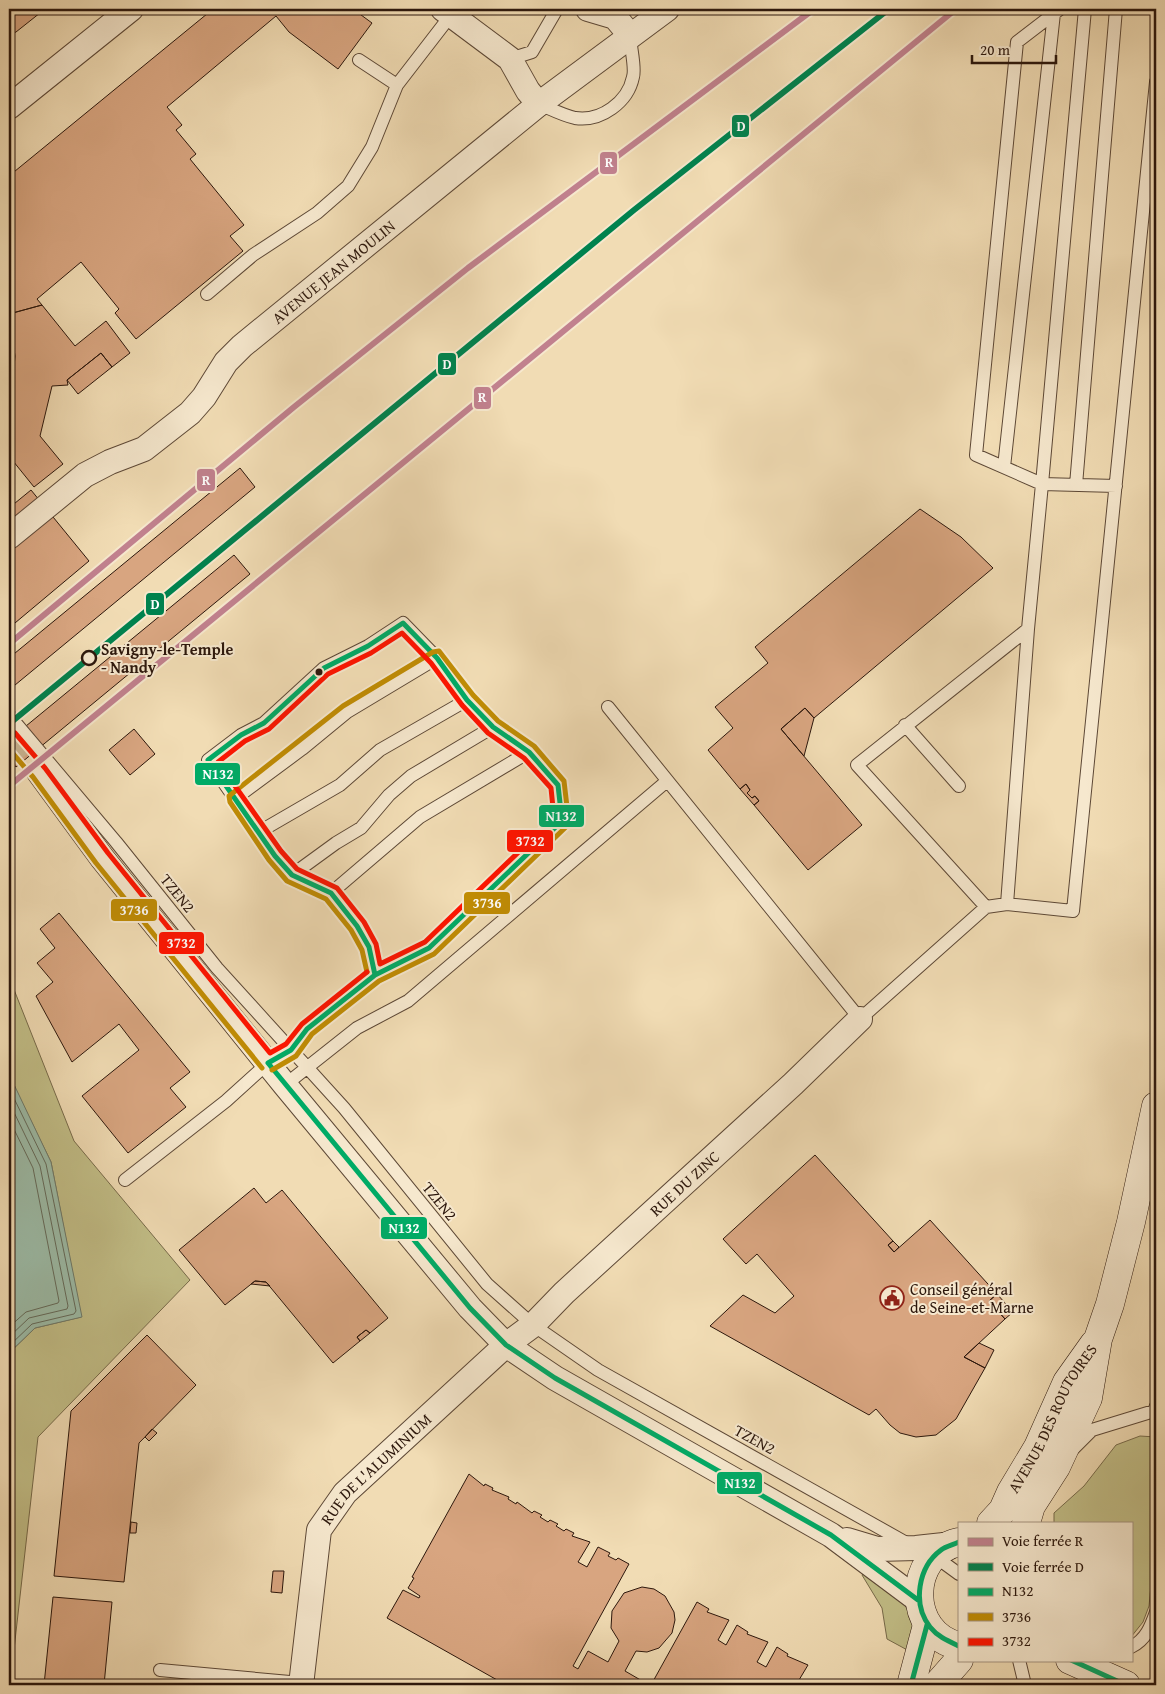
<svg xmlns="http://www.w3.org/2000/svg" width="1165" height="1694" viewBox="0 0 1165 1694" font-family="'Gentium Book Plus',serif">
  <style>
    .green { fill: #c2be87; stroke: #776a4a }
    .water { fill: #9cbca8; stroke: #6f7a6a }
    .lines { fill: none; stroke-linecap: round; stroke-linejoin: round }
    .shore { stroke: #646a5a; stroke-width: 1 }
    .building { fill: #d8a580; stroke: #2c170c }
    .street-tunnel { stroke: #cab592; stroke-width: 24; stroke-dasharray: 24 12; stroke-linecap: butt }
    .lane-casing { stroke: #5d4836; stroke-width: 14 }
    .street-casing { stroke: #5d4836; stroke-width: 26 }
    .secondary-casing { stroke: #2c170c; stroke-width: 29 }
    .lane { stroke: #f6e8ce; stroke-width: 12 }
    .street { stroke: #f6e8ce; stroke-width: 24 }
    .secondary { stroke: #f6e8ce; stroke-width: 28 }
    .bus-1-casing { stroke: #f6e8ce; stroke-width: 9 }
    .bus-2-casing { stroke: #f6e8ce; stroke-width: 9 }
    .bus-3-casing { stroke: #f6e8ce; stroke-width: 9 }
    .bus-1 { stroke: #00ab66; stroke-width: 5 }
    .bus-2 { stroke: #c08c04; stroke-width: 5 }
    .bus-3 { stroke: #ff1400; stroke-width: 5 }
    .rail-1-casing { stroke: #f6e8ce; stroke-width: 10 }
    .rail-2-casing { stroke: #f6e8ce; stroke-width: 10 }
    .rail-1 { stroke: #c1818e; stroke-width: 6 }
    .rail-2 { stroke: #00824e; stroke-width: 6 }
    .stop-dot { fill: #f6e8ce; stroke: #2c170c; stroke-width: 2.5 }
    .bus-dot { fill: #2c170c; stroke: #f6e8ce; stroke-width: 2 }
    .labels { text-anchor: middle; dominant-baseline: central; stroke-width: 4; stroke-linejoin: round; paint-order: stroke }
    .street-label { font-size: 16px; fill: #2c170c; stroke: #f6e8ce }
    .stop-label { font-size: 16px; font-weight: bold; fill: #2c170c; stroke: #f6e8ce; text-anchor: start }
    .poi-label { font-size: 16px; fill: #2c170c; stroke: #f6e8ce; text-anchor: start }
    .line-badge { stroke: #f6e8ce; stroke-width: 2 }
    .badge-label { font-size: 14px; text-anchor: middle; font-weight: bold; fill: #fff }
  </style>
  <rect width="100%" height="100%" fill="#f1dcb4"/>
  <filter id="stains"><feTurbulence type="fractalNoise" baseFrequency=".004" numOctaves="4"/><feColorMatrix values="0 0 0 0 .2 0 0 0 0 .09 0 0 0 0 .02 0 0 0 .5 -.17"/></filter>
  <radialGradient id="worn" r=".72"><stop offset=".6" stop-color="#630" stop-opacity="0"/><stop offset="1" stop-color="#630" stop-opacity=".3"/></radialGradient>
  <path class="green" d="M9,977L74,1141L190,1280L38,1437L10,1685L9,1353L35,1328L81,1317L51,1162L10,1078Z
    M1140,1436L1156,1437V1534L1149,1606L1143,1622L1131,1637V1523H1054V1513L1084,1486L1116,1445Z
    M865,1571L903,1602L914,1621L911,1652L887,1639L882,1608L862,1575Z"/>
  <path class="water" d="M9,1074L51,1162L82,1317L35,1328L9,1353Z"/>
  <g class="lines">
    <path class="shore" d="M9,1088L46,1164L76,1311L74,1314L32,1324L9,1346
      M9,1102L40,1166L68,1306L67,1309L29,1318L9,1337
      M9,1119L33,1168L59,1301L58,1303L26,1312L9,1327"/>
  </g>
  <path class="building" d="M9,9H45L16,32L9,35Z
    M213,9H353L372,23L338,69L289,32L276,16L167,107L182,125L176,130L196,154L190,159L244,225L230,236L243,251L136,339L115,313L119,309L81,262L37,299L42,305L9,314V176Z
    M42,305L75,346L106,321L130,353L112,367L101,353L67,380L68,385L52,386L40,436L63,464L34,487L9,456V410L13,396L12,386H9V366L14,367L15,356L9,314Z
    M101,353L112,367L78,394L67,380Z
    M240,468L255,487L9,690V658Z
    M31,490L89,561L9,628V508Z
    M920,509L961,537L993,568L814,718L805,708L781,729L862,825L808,870L754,805L759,801L755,796L752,798L747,793L750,790L746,784L740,789L708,750L733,728L715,707L768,663L755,647Z
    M234,555L250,574L16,767L9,758V740Z
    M805,708L814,718L804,756L781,729Z
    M134,729L155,754L130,775L109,750Z
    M746,784L750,790L747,793L752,798L755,796L759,801L754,805L740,789Z
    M59,913L190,1072L170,1088L186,1107L128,1153L82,1096L139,1050L119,1024L72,1062L36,996L53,982L37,963L55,948L40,929Z
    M815,1155L893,1241L888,1245L894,1252L930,1220L997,1294L989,1301L1005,1319L964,1357L985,1368L956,1419L936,1435L916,1437L900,1433L890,1425L876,1409L869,1415L710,1326L743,1295L775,1313L794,1296L757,1254L746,1264L723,1239Z
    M254,1188L266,1203L282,1190L388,1318L370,1333L366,1330L357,1337L360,1341L333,1363L266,1282L255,1281L225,1305L179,1250Z
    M893,1241L899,1247L894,1252L888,1245Z
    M255,1281L266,1282L270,1286L251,1284Z
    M997,1294L1013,1312L1005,1319L989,1301Z
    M366,1330L370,1333L360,1341L357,1337Z
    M147,1335L196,1385L139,1443L124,1582L54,1576L71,1411Z
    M979,1343L994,1350L985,1368L964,1357Z
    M152,1429L157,1433L149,1441L145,1437Z
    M469,1474L484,1486L485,1484L493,1488L492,1490L509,1497L508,1499L516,1504L517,1502L532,1513L534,1511L542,1515L540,1517L548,1522L550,1520L558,1524L556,1526L564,1531L566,1529L574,1533L572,1536L590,1542L578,1562L587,1567L598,1547L610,1553L608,1556L616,1560L618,1558L629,1564L573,1666L578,1669L588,1651L608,1662L619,1641L611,1628L612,1611L624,1593L642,1587L654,1589L665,1596L674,1612L675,1620L672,1633L659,1648L647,1652L636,1651L625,1671L644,1682L643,1685H506L387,1618L403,1590L419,1598L420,1596L408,1588L414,1578L412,1577Z
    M131,1522L137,1523L136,1533H130Z
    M273,1571H284L282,1593L271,1592Z
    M53,1597L112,1602L104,1685H44Z
    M697,1602L709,1609L707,1612L729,1620L718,1640L726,1645L737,1625L748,1632L747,1634L768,1642L757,1662L766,1667L777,1647L788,1654L787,1656L808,1665L796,1685H651Z"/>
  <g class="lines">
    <path class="street-tunnel" d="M9,738L39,772"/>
    <g class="lane-casing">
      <path id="lane" d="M1060,9L1017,42L976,455L1042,484L1085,9
        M510,59L532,52L557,9
        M359,60L397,85
        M539,104C551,109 562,115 575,118C601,122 628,102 633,77C636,68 630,46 630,35
        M207,294L253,255L317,213L348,186L372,147L397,85L451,15
        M1004,467L1054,13
        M1076,485L1116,9
        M1116,486L1042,484L1028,629L1007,904L1073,911L1156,82
        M608,707L860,1019L986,907L1007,904
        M9,715L116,842L217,968L344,1108L487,1284L533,1325L598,1370L910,1545
        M905,725L959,786
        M236,798L302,749L347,712L437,658
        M259,832L340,785L380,750L467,700
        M292,875L336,843L361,828L389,795L411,776L493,727
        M331,893L420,817L529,752
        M986,907L857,765L1028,629
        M285,1085L357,1028L408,1001L667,781
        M125,1180L226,1101L268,1063L291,1050L307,1029L375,975L429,948L562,821L558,785L529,752L493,727L467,700L437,658L403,623L368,646L324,668L264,723L241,735L208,760L275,856L292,875L331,893L357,926L369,947L375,975
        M1073,1449L1092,1430L1154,1411L1156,1406
        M933,1555L959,1574
        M1131,1647C1146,1640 1151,1626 1156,1612
        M1019,1660L1025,1685
        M160,1670L301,1683"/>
    </g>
    <g class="street-casing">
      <g id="street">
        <path d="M443,9L510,59L528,91L539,104"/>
        <path d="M588,9L615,17L630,35"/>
        <path d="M9,107L131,9"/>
        <path id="s1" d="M9,537L85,475L110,462L144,449L190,413L204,397L226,362L242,346L539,104L667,9"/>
        <path d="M39,772L102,858L285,1085L470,1308L506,1345L555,1378L831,1535L918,1600"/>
        <path d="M847,1540L877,1549L916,1548L953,1544"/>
        <path id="s2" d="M301,1685L319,1530L345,1493L506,1345L533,1325L564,1293L793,1084L860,1019"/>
      </g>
    </g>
    <g class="secondary-casing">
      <g id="secondary">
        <path id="s3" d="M991,1523L1003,1510L1011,1492L1038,1447L1067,1382L1094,1344"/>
        <path d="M1026,1523L1031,1506L1056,1467L1088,1398L1098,1339L1110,1304L1131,1222L1156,1106"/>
        <path d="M959,1542C906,1554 906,1634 959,1646"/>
        <path d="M1070,1660L1126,1685"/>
        <path d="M911,1685L927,1625"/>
        <path d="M937,1685L959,1660"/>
      </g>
    </g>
    <use href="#lane" class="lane"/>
    <use href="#street" class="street"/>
    <use href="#secondary" class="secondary"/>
    <g class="bus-1-casing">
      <path id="bus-1" d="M403,623L437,658L467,700L493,727L529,752L558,785L562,821L429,948L375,975L369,947L357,926L331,893L292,875L275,856L208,760L241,735L264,723L324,668L368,646Z
        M268,1063L291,1050L307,1029L375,975
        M268,1063L470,1308L506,1345L555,1378L831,1535L918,1600
        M959,1542C953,1545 946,1546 941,1550C918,1567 912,1604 930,1627C938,1637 948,1641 959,1646
        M1071,1660L1126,1685
        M911,1685L927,1625"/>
    </g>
    <g class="bus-2-casing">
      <path id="bus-2" d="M9,749L33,777L96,863L262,1068
        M272,1070L296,1056L312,1034L379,981L434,954L569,824L564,781L534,746L498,721L473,695L439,651L433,652L343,706L229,796L230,802L269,860L287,881L326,899L351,930L362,950L367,972"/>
    </g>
    <g class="bus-3-casing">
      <path id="bus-3" d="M402,633L431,663L462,705L488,733L524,758L551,788L554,818L425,942L380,964L376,944L364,922L337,888L297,869L281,851L218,762L245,741L269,729L328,674L371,653Z
        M15,733L45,768L108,853L270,1053L286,1044L302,1024L367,972"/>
    </g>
    <use href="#bus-1" class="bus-1"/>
    <use href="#bus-2" class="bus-2"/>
    <use href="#bus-3" class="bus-3"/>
    <g class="rail-1-casing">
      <path id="rail-1" d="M9,644L294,407L468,268L814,9
        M9,786L956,9"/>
    </g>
    <g class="rail-2-casing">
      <path id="rail-2" d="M9,724L634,210L889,9"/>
    </g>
    <use href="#rail-1" class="rail-1"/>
    <use href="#rail-2" class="rail-2"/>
  </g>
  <defs>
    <g id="civic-ring" transform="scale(1.25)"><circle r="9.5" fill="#f6e8ce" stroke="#8f2418" stroke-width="1.5"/><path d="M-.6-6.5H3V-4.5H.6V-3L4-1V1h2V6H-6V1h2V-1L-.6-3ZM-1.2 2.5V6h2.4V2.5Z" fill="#8f2418"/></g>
  </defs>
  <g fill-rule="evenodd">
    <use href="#civic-ring" x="892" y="1298"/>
  </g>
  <circle class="stop-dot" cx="89" cy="658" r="7"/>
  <circle class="bus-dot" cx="319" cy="672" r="4.5"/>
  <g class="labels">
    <g class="street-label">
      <text stroke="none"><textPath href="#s1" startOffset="424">AVENUE JEAN MOULIN</textPath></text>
      <text transform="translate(178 893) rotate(51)">TZEN2</text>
      <text stroke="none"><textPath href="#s2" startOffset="661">RUE DU ZINC</textPath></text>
      <text transform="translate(440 1201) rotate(51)">TZEN2</text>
      <text stroke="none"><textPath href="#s3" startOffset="122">AVENUE DES ROUTOIRES</textPath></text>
      <text transform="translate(755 1439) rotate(29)">TZEN2</text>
      <text stroke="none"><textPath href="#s2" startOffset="240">RUE DE L'ALUMINIUM</textPath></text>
    </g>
    <g class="stop-label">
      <text x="101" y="649">Savigny-le-Temple<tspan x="101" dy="18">- Nandy</tspan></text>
    </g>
    <g class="poi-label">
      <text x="910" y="1289">Conseil général<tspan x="910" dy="18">de Seine-et-Marne</tspan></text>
    </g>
  </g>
  <g class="line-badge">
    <rect x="731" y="114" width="19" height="24" rx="5" fill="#00824e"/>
    <rect x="599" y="151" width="19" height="24" rx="5" fill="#c1818e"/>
    <rect x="437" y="352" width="20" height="24" rx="5" fill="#00824e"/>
    <rect x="473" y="386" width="19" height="24" rx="5" fill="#c1818e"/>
    <rect x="196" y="468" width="20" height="24" rx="5" fill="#c1818e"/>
    <rect x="145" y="592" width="20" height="24" rx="5" fill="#00824e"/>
    <rect x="194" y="762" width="47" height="24" rx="5" fill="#00ab66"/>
    <rect x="538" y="804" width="47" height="24" rx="5" fill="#00ab66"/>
    <rect x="506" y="829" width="48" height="24" rx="5" fill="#ff1400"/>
    <rect x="463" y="891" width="48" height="24" rx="5" fill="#c08c04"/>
    <rect x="110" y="898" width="48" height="24" rx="5" fill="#c08c04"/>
    <rect x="158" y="931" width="47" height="24" rx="5" fill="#ff1400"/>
    <rect x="380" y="1216" width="48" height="24" rx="5" fill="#00ab66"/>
    <rect x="716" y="1471" width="47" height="24" rx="5" fill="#00ab66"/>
  </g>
  <g class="badge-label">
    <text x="741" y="131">D</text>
    <text x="609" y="167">R</text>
    <text x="447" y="369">D</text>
    <text x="482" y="402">R</text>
    <text x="206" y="485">R</text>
    <text x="155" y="609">D</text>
    <text x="218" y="779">N132</text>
    <text x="561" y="821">N132</text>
    <text x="530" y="846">3732</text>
    <text x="487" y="908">3736</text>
    <text x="134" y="915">3736</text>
    <text x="181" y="948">3732</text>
    <text x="404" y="1233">N132</text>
    <text x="740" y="1488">N132</text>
  </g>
  <rect width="1165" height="1694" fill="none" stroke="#f1dcb4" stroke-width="30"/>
  <rect x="10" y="10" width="1145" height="1674" fill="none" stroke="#2c170c" stroke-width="2.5"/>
  <rect x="15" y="15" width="1135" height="1664" fill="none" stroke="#2c170c"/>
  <rect x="958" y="1522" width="175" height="140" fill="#f6e8ce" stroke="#a59480"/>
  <rect x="968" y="1538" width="25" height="8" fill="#c1818e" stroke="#a59480"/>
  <text x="1002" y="1546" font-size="15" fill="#2c170c">Voie ferrée R</text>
  <rect x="968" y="1563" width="25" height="8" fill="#00824e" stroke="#a59480"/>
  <text x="1002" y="1572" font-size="15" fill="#2c170c">Voie ferrée D</text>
  <rect x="968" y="1588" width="25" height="8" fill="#00ab66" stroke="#a59480"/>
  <text x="1002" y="1596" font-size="15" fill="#2c170c">N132</text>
  <rect x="968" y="1613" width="25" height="8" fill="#c08c04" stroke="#a59480"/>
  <text x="1002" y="1622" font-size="15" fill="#2c170c">3736</text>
  <rect x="968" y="1638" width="25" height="8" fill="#ff1400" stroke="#a59480"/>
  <text x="1002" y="1646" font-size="15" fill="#2c170c">3732</text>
  <path d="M972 55v8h84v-8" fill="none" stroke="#2c170c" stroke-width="2.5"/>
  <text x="980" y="55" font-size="15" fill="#2c170c" stroke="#f6e8ce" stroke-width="4" paint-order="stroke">20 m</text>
  <rect width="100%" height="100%" filter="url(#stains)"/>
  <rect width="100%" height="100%" fill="url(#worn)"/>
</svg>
